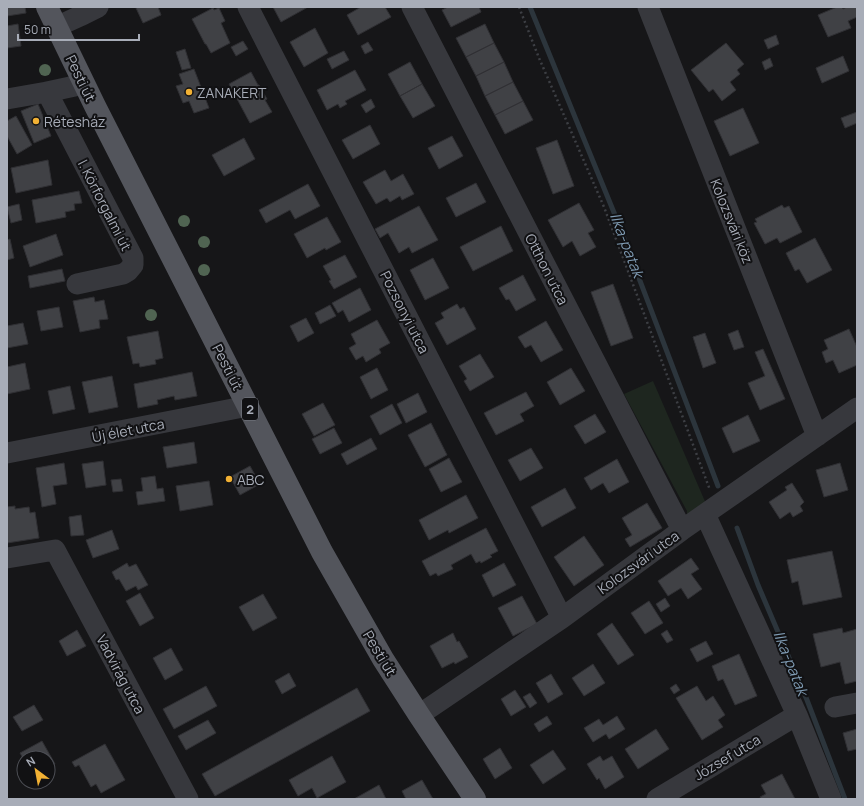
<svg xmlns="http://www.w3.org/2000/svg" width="864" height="806" viewBox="0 0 864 806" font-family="Manrope,sans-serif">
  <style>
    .green { fill: #1e261f }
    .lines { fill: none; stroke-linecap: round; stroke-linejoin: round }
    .stream { stroke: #2c353c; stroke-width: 5 }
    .building { fill: #404145; stroke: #303034 }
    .path { stroke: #3d3f44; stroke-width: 2.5; stroke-dasharray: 2 3; stroke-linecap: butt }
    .minor { stroke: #37383d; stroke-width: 21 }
    .major { stroke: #53555c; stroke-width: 22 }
    .tree { fill: #506452 }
    .poi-dot { fill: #f2b134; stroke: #111113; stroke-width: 1.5 }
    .labels { text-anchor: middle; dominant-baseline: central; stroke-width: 4; stroke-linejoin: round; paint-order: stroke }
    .shield { fill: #111113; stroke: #7b7e86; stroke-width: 1 }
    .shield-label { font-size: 13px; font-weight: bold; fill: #a8adb8 }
    .street-label { font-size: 14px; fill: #a8adb8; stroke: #111113 }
    .poi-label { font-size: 14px; fill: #a8adb8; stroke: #111113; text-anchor: start }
    .water-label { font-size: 15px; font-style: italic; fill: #7f9bb3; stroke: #111113 }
  </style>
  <rect width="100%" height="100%" fill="#161618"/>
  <path class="green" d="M653,381L707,506L687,514V511L624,394Z"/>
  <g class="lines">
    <path class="stream" d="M530,7L615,215L718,486
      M737,528L758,585L807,700L845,799"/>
  </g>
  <path class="building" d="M7,7H25L26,13L7,16Z
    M139,7H158L161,15L143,23L136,8Z
    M273,7H308L281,22Z
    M361,7H385L391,17L358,35L347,15Z
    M448,7H479L481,12L451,27L442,10Z
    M837,7H842L843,9L847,7H857V17L848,21L851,28L828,37L818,15Z
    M213,8L214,10L219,8L225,21L221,23L230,43L211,53L206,44H205L192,19Z
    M18,24L21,46L7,48V26Z
    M485,24L494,43L466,57L456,38Z
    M315,28L328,53L304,67L290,42Z
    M776,35L779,44L768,49L764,40Z
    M243,41L248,49L236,56L231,47Z
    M368,42L373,50L365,54L361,46Z
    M494,43L504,62L476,76L466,57Z
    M726,43L744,64L737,70L740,74L730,82L736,90L722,101L713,89L709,92L691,70Z
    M185,49L191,68L182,70L176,52Z
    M344,51L349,60L332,69L327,59Z
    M843,56L849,71L822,83L816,68Z
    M770,58L773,66L765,70L762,62Z
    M410,62L422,84L400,96L388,74Z
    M504,62L513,82L485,96L476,76Z
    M194,69L209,108L194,113L189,101L183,103L176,86L183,84L179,74Z
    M355,70L366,90L345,101L347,104L340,108L338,104L327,110L317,90Z
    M251,72L258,85H259L267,99L265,100L272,112L250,123L229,84Z
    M513,82L523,101L495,115L485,96Z
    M422,84L435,106L413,118L400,96Z
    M371,99L375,107L366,113L361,105Z
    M523,101L533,120L505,134L495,115Z
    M38,104L51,136L34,143L21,111Z
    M743,108L759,143L730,156L714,121Z
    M857,112V123L845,128L841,118Z
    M16,116L32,145L17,154L7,136V121Z
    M370,125L380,144L353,159L342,140Z
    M452,136L463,156L439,169L428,148Z
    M244,138L255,159L224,176L212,155Z
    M557,140L574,186L553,194L536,148Z
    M48,160L52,185L16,193L11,168Z
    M385,170L391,181L403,174L414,194L402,200L400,196L390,202L387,198L376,204L363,182Z
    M476,183L486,202L456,217L446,198Z
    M308,184L320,206L295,219L290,210L266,223L259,210Z
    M79,191L82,203L74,204L75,210L65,212L66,217L36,223L32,200Z
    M579,203L594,230L588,233L596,247L580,256L572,241L563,247L548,220Z
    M19,204L22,220L11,223L7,207Z
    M782,205L784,208L789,206L802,232L780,243L777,238L765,244L754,223L757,222L755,219Z
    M419,206L438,240L412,253L409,247L399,253L388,233L380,238L375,229Z
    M327,217L341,242L326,250L325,248L307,258L294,234Z
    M501,226L513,251L473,271L460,247Z
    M56,234L63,255L30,267L23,246Z
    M815,238L832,270L807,283L799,269L795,271L786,253Z
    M10,239L14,258L7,260V240Z
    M345,255L357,277L334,289L329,281L331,280L323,266Z
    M433,258L449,288L425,300L410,270Z
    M62,269L65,281L30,288L28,276Z
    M523,275L536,300L516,311L509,299L506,300L499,288Z
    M613,284L633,338L611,346L591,292Z
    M360,288L371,310L349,322L343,310L338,313L332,303Z
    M94,297L95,302L104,300L108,319L99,320L100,328L80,332L73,301Z
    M457,304L460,309L464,307L476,329L447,345L435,323L444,318L441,313Z
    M330,305L336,316L320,324L315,313Z
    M59,307L63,327L41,331L37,311Z
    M306,318L314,333L298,342L290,326Z
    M377,320L390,343L379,349L381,353L366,362L363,356L356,360L349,348L356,344L351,334Z
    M546,321L563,350L541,362L531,345L525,348L518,337Z
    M23,323L28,344L7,348V326Z
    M849,329L857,347V365L839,373L833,360L826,363L822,352L828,349L824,340Z
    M738,330L744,347L734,350L728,334Z
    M158,331L163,358L155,360L156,364L140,367L139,363L133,364L127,337Z
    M705,333L716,363L703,368L693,337Z
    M763,349L785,399L760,410L748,383L765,376L755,352Z
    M480,354L494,377L470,391L464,381L467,379L459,366Z
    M25,363L30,389L7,394V367Z
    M377,368L388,390L371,399L360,377Z
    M571,368L585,391L560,405L547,382Z
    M192,372L197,396L175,400L174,396L157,400L158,404L138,408L134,384Z
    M112,376L118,407L89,413L82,382Z
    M70,386L75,409L53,414L48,391Z
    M526,392L534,406L520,414L524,421L496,435L484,413Z
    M418,393L427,412L406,423L397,404Z
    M323,403L335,425L314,436L302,414Z
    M392,404L402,423L380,435L370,416Z
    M595,414L606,432L585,444L574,426Z
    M748,415L760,441L733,453L722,428Z
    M431,423L447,455L425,467L408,435Z
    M334,428L342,443L320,454L312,439Z
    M371,438L377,449L347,465L341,454Z
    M194,442L197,463L167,468L163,447Z
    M531,448L543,468L520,481L508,460Z
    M449,458L462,482L441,492L429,469Z
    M617,459L629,482L609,493L603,483L591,490L584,478Z
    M103,461L106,485L86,488L82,464Z
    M64,463L67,484L53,486L56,504L42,507L36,468Z
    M840,463L848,490L824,497L816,470Z
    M250,466L260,484L240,495L230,477Z
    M155,476L157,489L163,488L165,501L138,505L136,492L143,491L141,478Z
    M121,479L123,491L113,492L111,480Z
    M209,481L213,505L180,511L176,486Z
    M792,483L804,502L800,506L803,511L793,517L790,512L780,519L769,502L787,490L785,487Z
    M565,488L576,508L542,527L531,507Z
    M466,495L478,518L449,533L448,530L429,540L419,520Z
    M647,503L662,528L630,547L625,539L632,535L622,518Z
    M15,506V509L29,507L30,513L35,512L39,538L7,543V507Z
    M81,515L84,535L71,536L69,517Z
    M486,528L498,551L490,555L492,557L481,563L480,561L476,563L471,554L451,565L453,569L438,576L436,573L430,576L422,561Z
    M112,530L119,549L93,558L86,540Z
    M584,536L604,565L574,586L554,557Z
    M832,551L842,597L803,605L798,581L792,583L787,560Z
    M691,558L699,569L691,574L702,589L688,599L681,588L668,596L658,581Z
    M127,563L129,567L136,564L148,585L138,590L136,586L126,591L119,579L116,580L112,572Z
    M504,563L516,585L493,597L482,575Z
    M140,593L154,618L140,626L126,601Z
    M263,594L277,618L253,631L239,607Z
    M522,596L537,624L513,636L498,608Z
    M665,598L670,606L661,612L656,604Z
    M649,601L663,623L645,634L631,613Z
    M612,623L634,655L618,665L597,634Z
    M842,628L843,633L857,629V681L845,684L840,662L821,667L813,634Z
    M77,630L86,646L67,656L59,641Z
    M667,630L673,640L667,643L661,634Z
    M453,633L457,642L459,641L468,657L455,664L454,662L442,668L430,646Z
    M706,641L713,654L697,662L690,649Z
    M171,648L183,670L165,680L153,658Z
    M739,654L757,696L735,705L723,679L718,681L712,666Z
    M593,664L605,683L584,696L572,678Z
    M289,673L296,686L282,694L275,681Z
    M551,674L563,694L548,703L536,683Z
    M676,684L680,690L674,694L670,688Z
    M206,686L217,706L174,729L163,709Z
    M697,686L706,701L713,696L725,715L718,720L723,727L702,740L676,698Z
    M357,688L370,711L215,796L202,774Z
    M515,690L526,707L511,716L501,699Z
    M530,693L537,703L530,708L523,697Z
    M34,705L43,720L22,731L13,717Z
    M547,716L552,724L539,732L534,724Z
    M617,716L625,729L609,739L606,734L593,742L584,728L599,719L603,725Z
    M208,720L216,733L186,750L178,736Z
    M656,729L669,749L638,769L625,749Z
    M857,729V749L848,751L843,733Z
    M42,741L55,764L48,768V758H24V760L20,753Z
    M105,744L125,780L101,793L96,784L91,787L79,765L75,767L72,762Z
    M500,748L512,768L495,779L483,759Z
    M553,750L566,769L543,784L530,765Z
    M332,756L346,782L317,798L312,788L298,796L289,780Z
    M600,756L603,761L612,756L624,777L605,789L599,778L597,780L587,764Z
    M782,774L795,799H761L760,797L766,794L761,785Z
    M422,780L433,799H406L402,791Z
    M379,785L386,799H354Z"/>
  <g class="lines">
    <path class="path" d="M519,7L539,58L604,207L710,490"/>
    <path class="minor" d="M248,7L562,618
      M412,7L682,530
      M648,7L817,436
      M56,27L80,16L98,7
      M47,92L133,258V265L128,271L123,274L77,284
      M7,99L47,92L84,84
      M7,453L248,406
      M705,514L797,715L831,799
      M7,558L55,550L188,799
      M835,707L857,703
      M419,715L562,618L682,530L857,408
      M657,799L797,715"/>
    <path class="major" d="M47,7L95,106L322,552L383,659L419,715L475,799"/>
  </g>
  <g class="tree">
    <circle cx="45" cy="70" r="6"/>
    <circle cx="184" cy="221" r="6"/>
    <circle cx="204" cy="242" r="6"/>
    <circle cx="204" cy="270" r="6"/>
    <circle cx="151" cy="315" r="6"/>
  </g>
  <g class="poi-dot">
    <circle cx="189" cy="92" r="4"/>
    <circle cx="36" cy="121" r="4"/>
    <circle cx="229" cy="479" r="4"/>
  </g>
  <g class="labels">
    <rect class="shield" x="242" y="398" width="16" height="22" rx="3"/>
    <g class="shield-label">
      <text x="250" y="409">2</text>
    </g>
    <g class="street-label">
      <text transform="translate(81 78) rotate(64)">Pesti út</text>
      <text transform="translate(105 205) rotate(63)">I. Körforgalmi út</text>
      <text transform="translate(732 221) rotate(68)">Kolozsvári köz</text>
      <text transform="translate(547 269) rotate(63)">Otthon utca</text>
      <text transform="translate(405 312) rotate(63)">Pozsonyi utca</text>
      <text transform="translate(228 367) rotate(63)">Pesti út</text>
      <text transform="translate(128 430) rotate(-11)">Új élet utca</text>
      <text transform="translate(638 562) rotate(-36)">Kolozsvári utca</text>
      <text transform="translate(380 653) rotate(59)">Pesti út</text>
      <text transform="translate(121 674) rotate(62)">Vadvirág utca</text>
      <text transform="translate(727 757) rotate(-31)">József utca</text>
    </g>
    <g class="poi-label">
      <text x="197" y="92">ZANAKERT</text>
      <text x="44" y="121">Rétesház</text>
      <text x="237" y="479">ABC</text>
    </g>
    <g class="water-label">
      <text transform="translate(627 245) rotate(69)">Ilka-patak</text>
      <text transform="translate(791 663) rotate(68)">Ilka-patak</text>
    </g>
  </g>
  <rect width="864" height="806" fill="none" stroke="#a8adb8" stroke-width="16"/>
  <g transform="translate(36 770) rotate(328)"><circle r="19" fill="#111113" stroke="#4d4f55"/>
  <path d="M0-3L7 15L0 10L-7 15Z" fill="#f2b134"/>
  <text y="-6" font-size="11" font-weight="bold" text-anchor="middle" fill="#a8adb8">N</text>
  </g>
  <path d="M18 34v6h121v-6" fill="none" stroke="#a8adb8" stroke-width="2"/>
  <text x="24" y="34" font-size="12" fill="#a8adb8" stroke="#111113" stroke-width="3" paint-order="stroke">50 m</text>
</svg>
